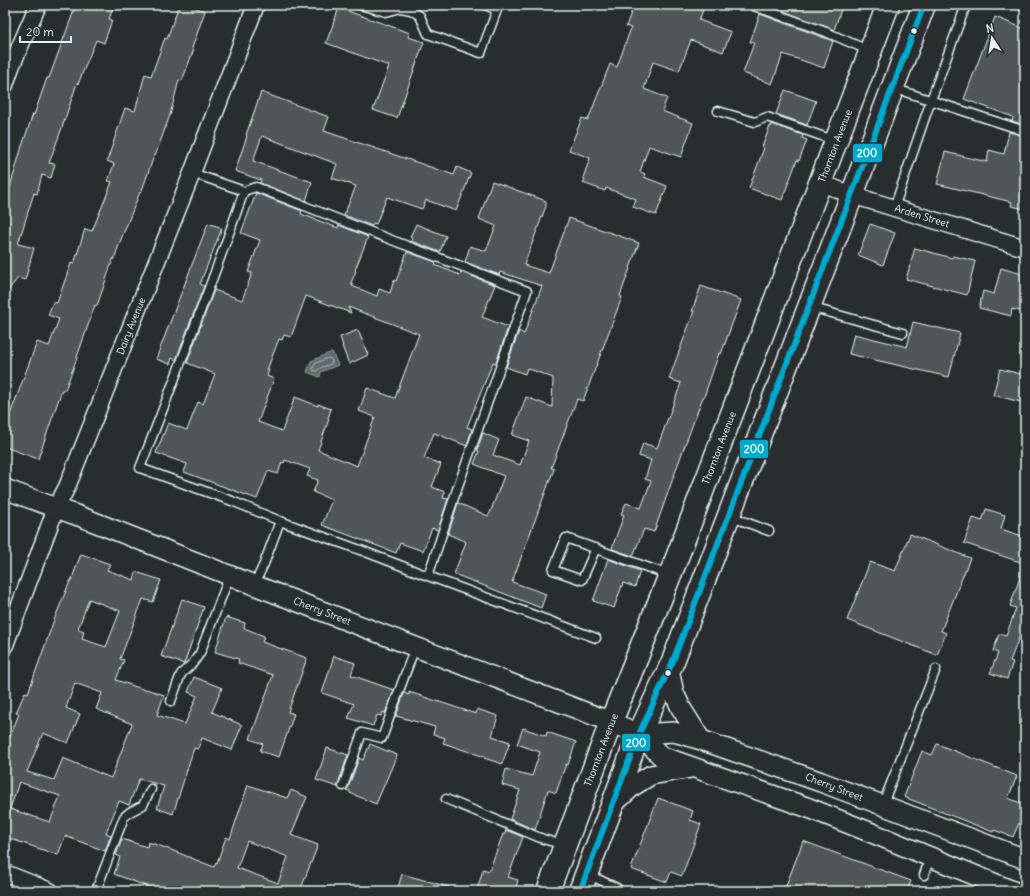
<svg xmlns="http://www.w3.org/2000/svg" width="1030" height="896" viewBox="0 0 1030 896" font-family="Delius,sans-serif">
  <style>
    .water { fill: #63686b; stroke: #989fa3 }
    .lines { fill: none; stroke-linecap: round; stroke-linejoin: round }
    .shore { stroke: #b3bac0; stroke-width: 1 }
    .building { fill: #535759; stroke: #e8f1f8; fill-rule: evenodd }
    .service-casing { stroke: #e8f1f8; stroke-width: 11 }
    .minor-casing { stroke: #e8f1f8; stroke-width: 19 }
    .tertiary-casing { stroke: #e8f1f8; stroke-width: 22 }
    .secondary-casing { stroke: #e8f1f8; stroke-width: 25 }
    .service { stroke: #2a2d2e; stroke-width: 8 }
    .minor { stroke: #2a2d2e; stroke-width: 16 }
    .tertiary { stroke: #2a2d2e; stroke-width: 19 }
    .secondary { stroke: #2a2d2e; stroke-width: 22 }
    .bus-1-casing { stroke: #2a2d2e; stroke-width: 9 }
    .bus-1 { stroke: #00a9ce; stroke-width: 6 }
    .bus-dot { fill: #e8f1f8; stroke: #2a2d2e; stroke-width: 1.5 }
    .labels { text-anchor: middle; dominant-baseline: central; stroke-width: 3.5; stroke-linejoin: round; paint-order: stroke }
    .street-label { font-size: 10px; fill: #e8f1f8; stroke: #2a2d2e }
    .line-badge { stroke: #2a2d2e; stroke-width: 1.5 }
    .badge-label { font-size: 11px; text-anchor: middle; font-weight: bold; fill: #fff }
  </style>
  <rect width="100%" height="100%" fill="#2a2d2e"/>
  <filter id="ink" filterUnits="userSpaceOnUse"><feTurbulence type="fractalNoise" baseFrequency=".025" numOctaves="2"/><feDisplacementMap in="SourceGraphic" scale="8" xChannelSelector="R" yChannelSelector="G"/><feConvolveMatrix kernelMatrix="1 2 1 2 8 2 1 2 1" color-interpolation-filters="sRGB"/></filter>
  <g filter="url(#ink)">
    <path class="water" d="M332,352L338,365L321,372L320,377L307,372L311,361Z"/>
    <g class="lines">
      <path class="shore" d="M328,358L331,359L332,362L331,364L320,368L317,371L313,370V368L315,364Z"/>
    </g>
    <path class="building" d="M76,5H114L109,19L112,20L104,43L96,40L78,84L77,83L63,125L49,163L55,164L51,178L42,175L37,194L34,193L18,244L34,248L25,280L18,278L5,294V204L22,146L33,114L34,115L47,78H49Z
      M179,5H188L205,11L192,48L194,49L182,81L179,80L170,115L155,156H154L141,193L140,192L120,242L114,259H113L97,306L95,305L77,357V358L65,390H62L38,459L5,447V428L37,342L49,346L59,319L48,315L53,302L57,303L71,263L74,264L85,229L92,231L112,182L108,181L114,164L107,161L125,108L135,111L145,74L151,76L165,38L167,39Z
      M634,5H705L699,20L731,32L723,52L691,40L679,71L653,62L644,89L667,98L662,111L693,123L681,157L649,146L640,172L645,174L644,177L667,186L656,215L633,207L636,199L606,188L605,191L583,183L585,179L583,178L590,158L569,150L582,118L588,120L610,64L617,67L631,28L626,26Z
      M767,5H835L842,7L834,30Z
      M339,8L410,33L408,37L424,42L397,118L373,110L389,66L326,43Z
      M760,14L833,41L824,68L783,54L772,84L743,73L754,43L750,42Z
      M995,17L1025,29V125L1012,121L1013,117L964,99Z
      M785,90L816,101L807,125L776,114Z
      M261,92L329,117L324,131L454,175L457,167L471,173L456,211L426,200L422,209L387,197L376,224L373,223L372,226L344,215L356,186L332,178L337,164L262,136L253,161L312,182L306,201L260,183L261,180L235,171L247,136L246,135Z
      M772,124L803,135L802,138L807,140L799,161L797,160L782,200L749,188L764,148L762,147L770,126L771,127Z
      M1009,132L1025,136V145L1020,168H1025V209L1011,206L1012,202L937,184L945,152L987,162L989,150L1004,154Z
      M492,181L546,201V206L524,265L549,273L569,218L639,243L620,296L622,297L583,401L577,399L551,468L554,469L512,582L546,594L541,608L454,574L466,542L448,534L458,503L488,516L490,513L504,476L474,464L479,451L477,450L483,433L499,440L493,455L520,465L529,441L512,435L526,397L552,407L553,378L527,368L525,374L506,367L519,331L524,334L542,286L500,272L499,275L465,262L470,246L486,251L496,226L479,219Z
      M256,193L302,211L301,214L338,228L339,225L368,237L355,270L356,271L351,283L353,284L352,286L377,296L379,289L390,293L394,280L396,281L407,252L436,262L435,265L460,275L461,272L495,285L482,317L508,327L496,363L493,362L467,427L472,429L467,446L434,433L424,458L441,464L432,487L445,492L443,498L448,499L438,530L432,528L423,551L400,543L396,553L322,525L332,500L313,492L318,480L307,476L310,469L285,460L284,463L282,462L278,474L268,471L257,499L184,472L187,464L156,453L168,423L187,430L198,402L203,404L215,374L187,363L214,290L242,300L252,273L248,272L260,240L241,233ZM306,296L351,313L348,307L419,334L395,398L367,388L359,411L375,417L357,466L318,450L329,419L328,418L331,409L318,404V406L295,397L282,431L258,422L274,379L267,376L269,370H267L279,339L282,340L284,335L291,337Z
      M208,223L222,228L200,284L204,286L188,328L176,360L172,358L170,364L156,359Z
      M416,224L446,236L440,252L411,241L412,238L410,237Z
      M870,224L895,233L883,265L858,255Z
      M915,248L952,258L953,256L975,261L967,295L906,279Z
      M1001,268L1025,275V312L1012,309L1011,316L979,308L983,291L994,294Z
      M701,286L741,300L721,354L719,353L704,397H703L682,453L654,532L644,529L633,556L612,549L613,545L624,515L621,514L626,503L641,508L651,481L645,479L651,460L639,456L643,443L657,448L681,383L669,379L694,311H692Z
      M913,322L960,333L949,377L849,354L854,334L907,347Z
      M358,330L368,355L349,364L342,346H343L340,337Z
      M1000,369L1025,375V403L993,395Z
      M986,509L1005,515L1001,529L1025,537V547L1020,562L964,543L973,518L982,521Z
      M910,534L970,558L941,631L946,633L937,655L847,620L870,562L895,571Z
      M81,554L110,564L107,570L134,580L136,572L161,580L153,602L143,599L120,659L124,660L116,680L145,690L146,689L164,695L157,715L185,724L197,696L188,692L194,677L222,688L212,712L242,725L232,750L202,738L198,749L194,748L173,814L157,808L164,786L139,779L129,805L119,801L106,833L111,835L105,851L65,836L58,855L5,837V749L19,714L16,713L25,692L28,693L54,620L70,581H71ZM89,599L120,611L106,647L82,639L84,631L78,629ZM75,683L102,693L96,709L132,724L111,778L63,758L54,780L27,772L43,733L68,743L80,714L66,708ZM19,782L60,796L50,822L10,809Z
      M608,559L640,571L635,587L623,583L614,608L593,601Z
      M1023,569L1025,570V637L1020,635L1010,661L1013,662L1007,679L990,673L998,653L993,651L999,634L1006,636L1016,608L1010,606Z
      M182,599L204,607L184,664L161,656Z
      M226,617L245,623L244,628L264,636L262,642L307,658L288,712L294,714L279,757L260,751L263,744L250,739L273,675L238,663L239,659L215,652Z
      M334,656L355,663L351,675L394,690L385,713L383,712L381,716L377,715L373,726L348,718L354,704L322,693Z
      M409,692L476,714L477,709L498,716L492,736L510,742L502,764L484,758L485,757L443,743L445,738L433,734L435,727L396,716L404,693L409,695Z
      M523,728L546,736L547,732L576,742L568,765L566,764L556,793L548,790L535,830L510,819L520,790L502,785L506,769L532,776L540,752L517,744Z
      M370,744L397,755L376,804L350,793V791L346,790L348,788L359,758L363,760Z
      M937,744L1017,776L1008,798L1025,805V809L1013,837L994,830L993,832L904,797L922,751L932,755Z
      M327,748L348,755L338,784V787L316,780Z
      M248,785L287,798L291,790L307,797L291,835L318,845L300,891H159L114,874L120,857L116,855L122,839L147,847L148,842L166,848L214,867L216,862L217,863L226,837L230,839ZM247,841L288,857L278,883L237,868Z
      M658,798L693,811L690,820L701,824L682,876L671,872L667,882L631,869Z
      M506,830L523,837L508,877L518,880L515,891H477L483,869L489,871L503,834H505Z
      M803,841L911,881L907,891H784Z
      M402,874L449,887L448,891H397Z"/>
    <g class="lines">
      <g class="service-casing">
        <path id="service" d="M360,5L386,12L401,8L411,10L420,16L428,34L481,53L497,10L485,5
          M1021,5L1025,6
          M754,6L826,32L870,51
          M893,88L1025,131
          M718,111L755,122L767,117L836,141
          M192,173L244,191L256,187L389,239L527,291L457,489L428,576L596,638
          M244,191C212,284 176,376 140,468L232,501L280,521L363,551L428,576
          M894,208L931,100L966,5
          M810,307L903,333
          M730,516L769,531
          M596,548L582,580L553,570L566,538L669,575
          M254,585L264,564L280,521
          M171,701L181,674L193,663L200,653L230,575
          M343,786L362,733L382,738L415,647
          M446,799L543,839L564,845
          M882,806L936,669
          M587,874L617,888
          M924,875L930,857
          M96,891L124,817L130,812L143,805L151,789"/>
      </g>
      <g class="minor-casing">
        <path id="minor" d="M5,85L11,67L38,5
          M821,183L852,195L1025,248
          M5,645L56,508L67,487L192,173L256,5
          M5,873L50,891"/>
      </g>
      <g class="tertiary-casing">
        <path id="tertiary" d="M5,489L56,508L79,516L254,585L611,722L639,734L661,756L809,808L872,833L1013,891
          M669,670L674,693L681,708L701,740
          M639,734L674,732L701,740L821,782L1025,859
          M613,804L633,786L651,775L691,768"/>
      </g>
      <g class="secondary-casing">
        <path id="secondary" d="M548,891L611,722L676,560L888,5
          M580,891L639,734L673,661L852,195L924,5"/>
      </g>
      <use href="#service" class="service"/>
      <use href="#minor" class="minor"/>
      <use href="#tertiary" class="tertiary"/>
      <use href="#secondary" class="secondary"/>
      <g class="bus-1-casing">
        <path id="bus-1" d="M580,891L639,734L673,661L924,5"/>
      </g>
      <use href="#bus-1" class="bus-1"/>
    </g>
  </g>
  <g class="bus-dot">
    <circle cx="914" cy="31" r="3.5"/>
    <circle cx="668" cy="673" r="3.5"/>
  </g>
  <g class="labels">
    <g class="street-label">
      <text transform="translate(835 146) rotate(-69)">Thornton Avenue</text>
      <text transform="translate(922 216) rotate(17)">Arden Street</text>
      <text transform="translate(131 326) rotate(-68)">Dairy Avenue</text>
      <text transform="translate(719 448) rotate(-69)">Thornton Avenue</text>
      <text transform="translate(322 611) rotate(21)">Cherry Street</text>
      <text transform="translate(601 750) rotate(-69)">Thornton Avenue</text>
      <text transform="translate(834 787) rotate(21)">Cherry Street</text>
    </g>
  </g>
  <g class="line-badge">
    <rect x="852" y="143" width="31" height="20" rx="4" fill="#00a9ce"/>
    <rect x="739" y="439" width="30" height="20" rx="4" fill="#00a9ce"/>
    <rect x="621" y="733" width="30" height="19" rx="4" fill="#00a9ce"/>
  </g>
  <g class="badge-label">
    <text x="867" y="157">200</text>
    <text x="754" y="453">200</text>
    <text x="636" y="747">200</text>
  </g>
  <rect width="1030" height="896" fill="none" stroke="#2a2d2e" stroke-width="20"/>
  <rect x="10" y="10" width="1010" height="876" fill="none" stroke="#e8f1f8" stroke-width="1.5" filter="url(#ink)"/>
  <g transform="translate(992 38) rotate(348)" stroke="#2a2d2e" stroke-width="3" paint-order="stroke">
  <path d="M0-3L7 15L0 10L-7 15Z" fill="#e8f1f8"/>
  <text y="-6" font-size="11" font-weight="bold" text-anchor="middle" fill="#e8f1f8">N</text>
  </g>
  <path d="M20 36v6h51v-6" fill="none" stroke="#e8f1f8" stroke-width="2"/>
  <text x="26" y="36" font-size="12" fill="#e8f1f8" stroke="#2a2d2e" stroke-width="3" paint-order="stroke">20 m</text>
</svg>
